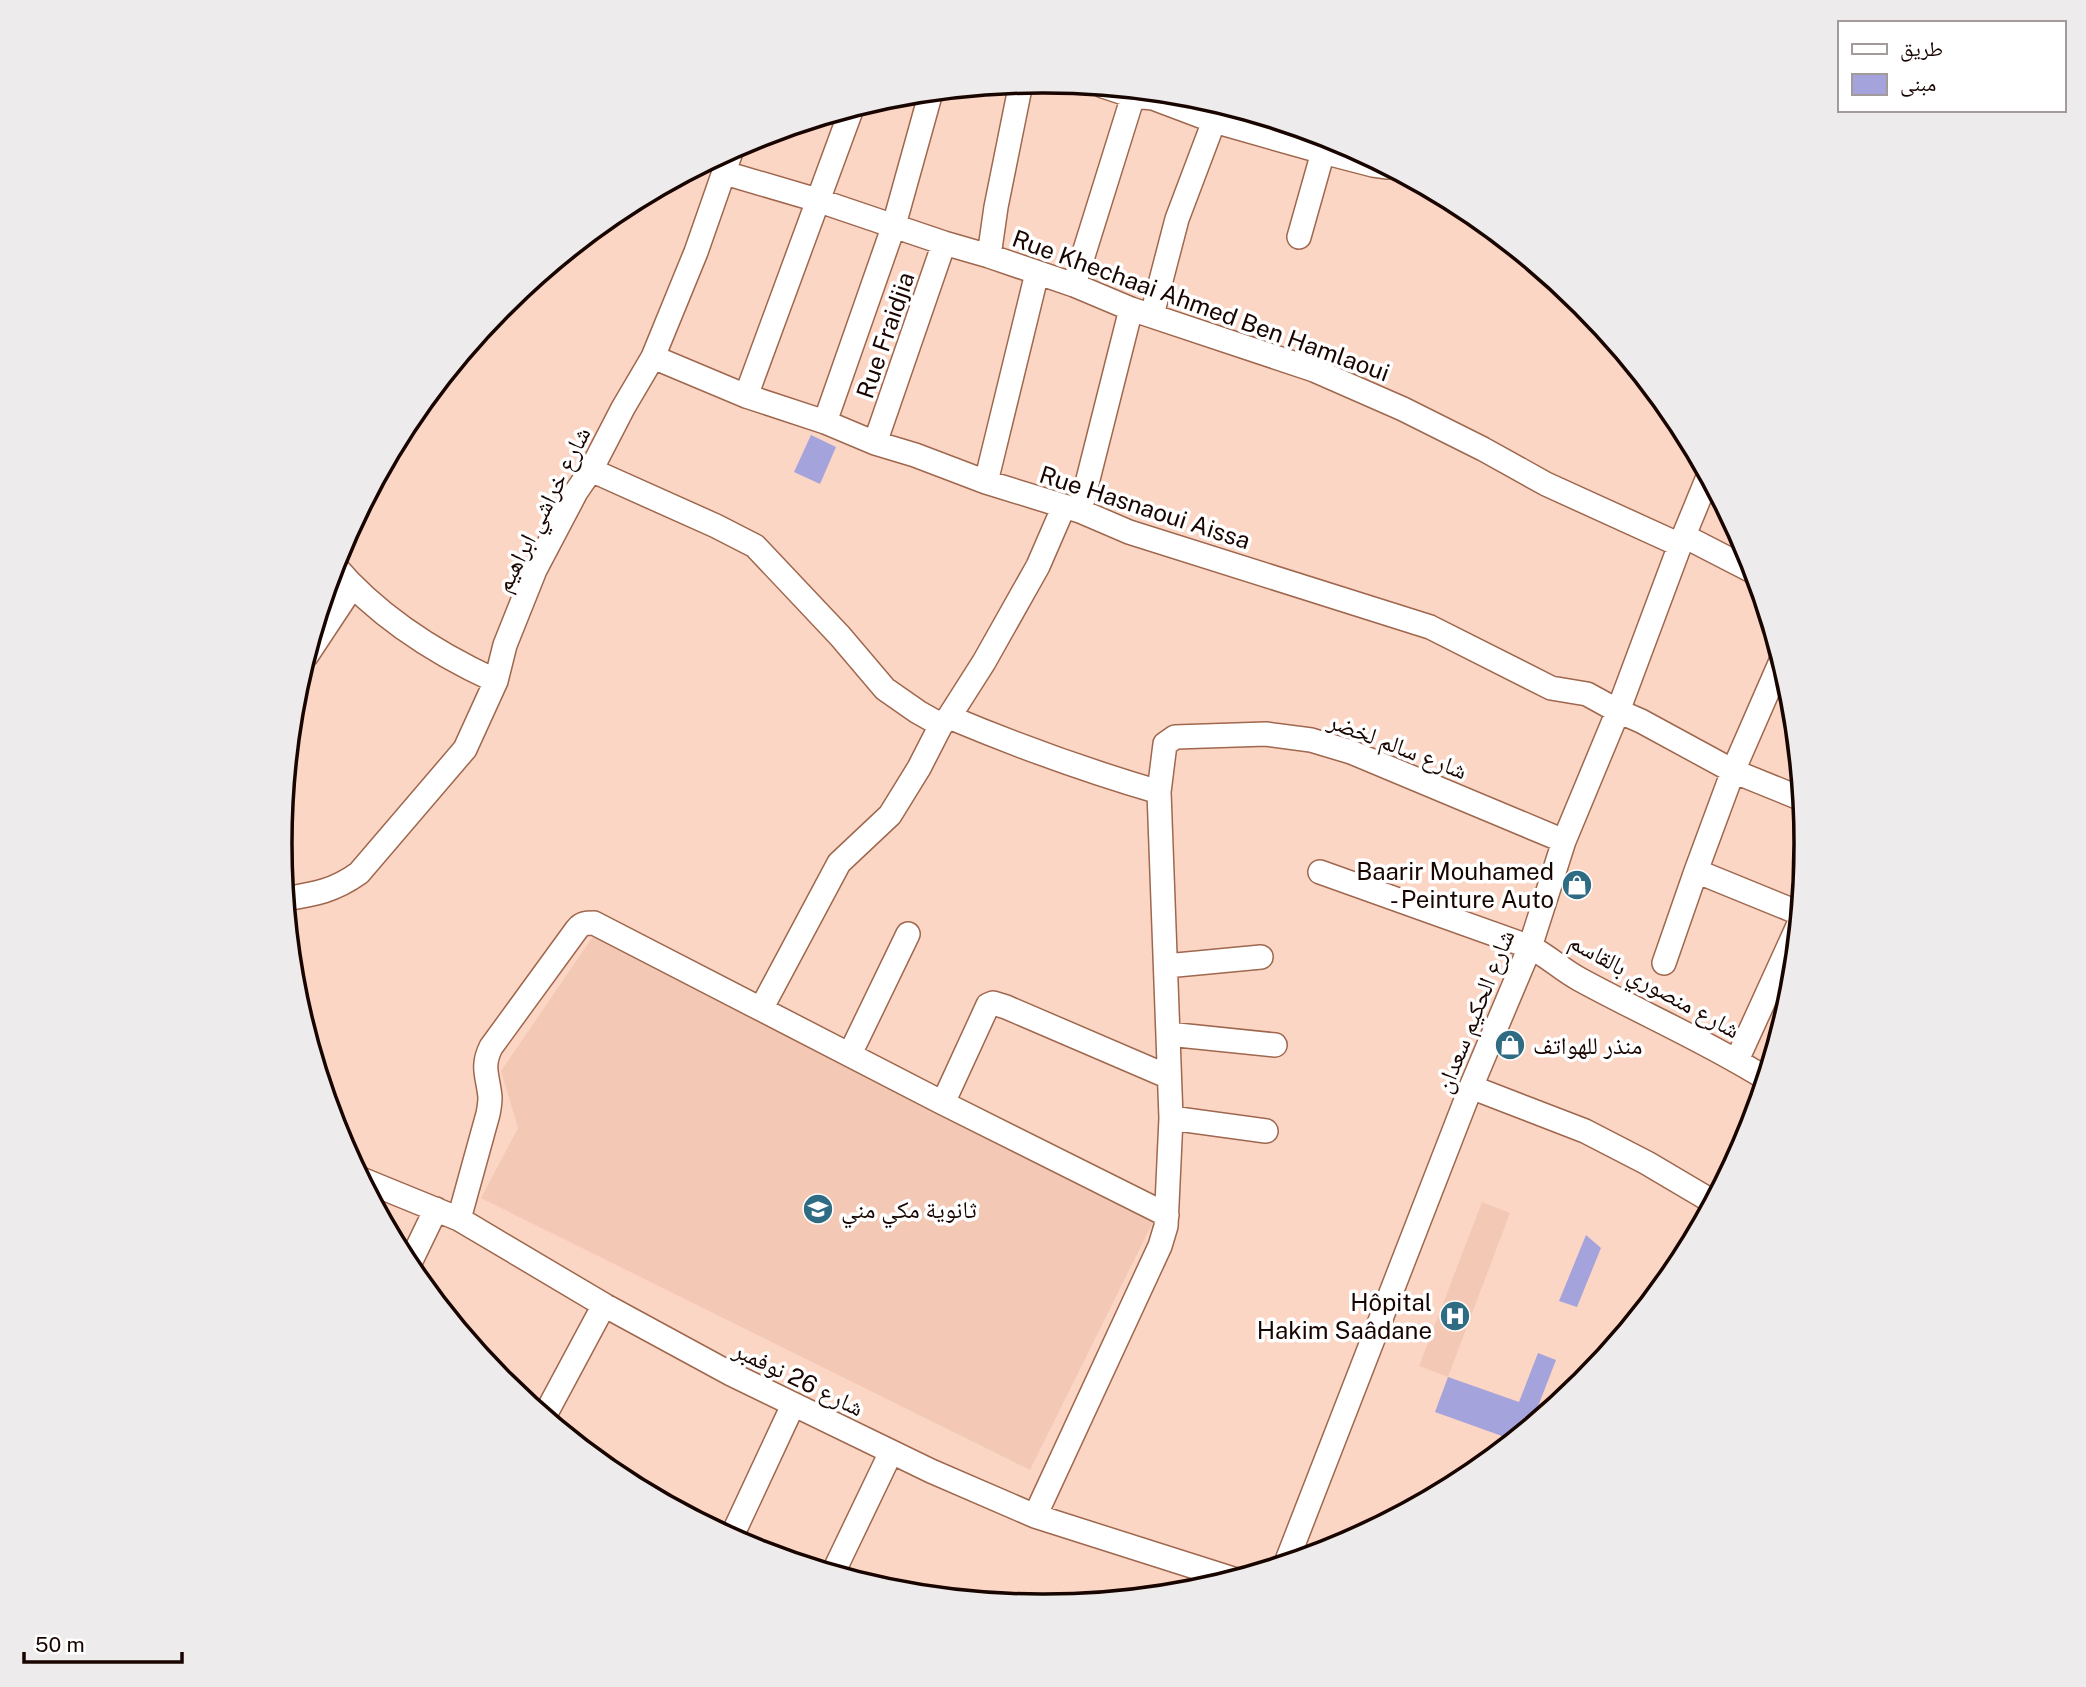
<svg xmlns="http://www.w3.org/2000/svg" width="2086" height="1687" viewBox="0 0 2086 1687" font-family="'Public Sans','Noto Naskh Arabic',sans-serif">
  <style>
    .built { fill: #f3c9b5 }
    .building { fill: #a5a3dc }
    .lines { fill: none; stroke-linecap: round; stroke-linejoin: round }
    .street-casing { stroke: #9f674d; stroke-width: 26 }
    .street { stroke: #fff; stroke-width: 23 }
    .labels { text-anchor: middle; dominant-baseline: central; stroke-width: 7; stroke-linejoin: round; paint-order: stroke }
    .street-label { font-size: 24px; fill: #190500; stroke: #fff }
    .poi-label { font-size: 24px; fill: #190500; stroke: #fff; text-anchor: end }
    .rim { fill: none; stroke: #190500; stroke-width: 3.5 }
  </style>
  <rect width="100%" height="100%" fill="#fcd6c5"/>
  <path class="built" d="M596,932L1154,1220L1030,1470L481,1198L518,1128L501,1071Z
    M1482,1202L1510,1213L1448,1377L1419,1366Z"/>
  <path class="building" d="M811,435L836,447L820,484L794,472Z
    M1586,1235L1601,1248L1577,1307L1559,1301Z
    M1538,1353L1556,1360L1537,1409H1539L1534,1422L1521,1434L1518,1433L1513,1440L1435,1412L1448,1377L1519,1402Z"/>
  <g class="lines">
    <g class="street-casing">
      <path id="street" d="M1103,86L1133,96L1153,98L1214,121L1323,152L1299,237
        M1323,152L1373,165L1388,167
        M725,173L817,200L944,243L989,256L1074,285L1131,309L1314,370L1403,409L1483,449L1546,484L1680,545
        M989,256L996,207L1021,83
        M1074,285L1133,96
        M1152,315L1177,219L1214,121
        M653,357L746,396L825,422L875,443L915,455L986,482L1080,511L1129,532L1430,627L1551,688L1587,694L1618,711L1641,721L1733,771L1802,799
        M746,396L852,108
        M825,422L894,225L931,92
        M875,443L944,243
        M591,470L716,526L755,546L840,636L885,689L918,712L941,725
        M986,482L1037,273
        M1080,511L1131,309
        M1684,536L1754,572
        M334,565C377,616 435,653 496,681
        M307,655L352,587
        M1781,661L1733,771L1696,871L1799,913
        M949,717C1018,746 1087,771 1159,792
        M1320,872L1530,947C1548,956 1562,970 1579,979C1641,1013 1706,1041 1765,1078
        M285,899C315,894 334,891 359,873L465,749L496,681L505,645L535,570L576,492L591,470L623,408L653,357L696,252L732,149
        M1664,963L1696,871
        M1166,966L1261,957
        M761,1009L839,863L890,815L919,768L941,725L949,717L984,662L1038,566L1064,506
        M1168,1034L1275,1045
        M850,1054L908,934
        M1737,1060L1798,926
        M1471,1087L1585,1131L1647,1163L1713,1202
        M943,1103L988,1005L993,1003L1006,1007L1169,1077
        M1171,1118L1266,1131
        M361,1179L459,1219L604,1305L731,1374L931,1471L1035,1516L1233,1579
        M459,1219L488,1114C489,1109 490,1103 490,1097C488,1076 481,1067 491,1047L577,929C582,923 586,923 594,923L943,1103L1167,1215
        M408,1267L436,1209
        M544,1417L604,1305
        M1035,1516L1160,1246L1166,1226L1171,1118L1159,792L1165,744L1175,737L1266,734L1311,740L1351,752L1564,841
        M731,1538L793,1405
        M1286,1563L1471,1087L1530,947L1564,841L1618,711L1680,545L1708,477
        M833,1573L891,1452"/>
    </g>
    <use href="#street" class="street"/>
  </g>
  <defs>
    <g id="shop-disc" transform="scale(1.575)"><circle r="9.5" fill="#2f6c83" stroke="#fff"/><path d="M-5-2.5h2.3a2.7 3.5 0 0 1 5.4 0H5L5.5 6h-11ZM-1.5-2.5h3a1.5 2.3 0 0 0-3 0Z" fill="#fff"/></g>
    <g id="school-disc" transform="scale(1.575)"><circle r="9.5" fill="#2f6c83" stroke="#fff"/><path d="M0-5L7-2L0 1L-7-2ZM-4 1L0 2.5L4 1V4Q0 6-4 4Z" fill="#fff"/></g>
    <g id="hospital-disc" transform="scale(1.575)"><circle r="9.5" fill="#2f6c83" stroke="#fff"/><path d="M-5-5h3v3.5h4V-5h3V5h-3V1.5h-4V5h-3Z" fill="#fff"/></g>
  </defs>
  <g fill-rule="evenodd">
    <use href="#shop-disc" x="1577" y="885"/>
    <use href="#shop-disc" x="1510" y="1045"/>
    <use href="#school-disc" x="818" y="1209"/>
    <use href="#hospital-disc" x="1455" y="1316"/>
  </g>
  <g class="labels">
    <g class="street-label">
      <text transform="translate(1201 305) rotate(20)">Rue Khechaai Ahmed Ben Hamlaoui</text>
      <text transform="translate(885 335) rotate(-71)">Rue Fraidjia</text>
      <text transform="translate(1145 507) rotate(18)">Rue Hasnaoui Aissa</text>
      <text transform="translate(542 509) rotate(-63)">شارع خراشي ابراهيم</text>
      <text transform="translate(1398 745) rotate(21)">شارع سالم لخضر</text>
      <text transform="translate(1655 985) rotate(29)">شارع منصوري بالقاسم</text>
      <text transform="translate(1474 1011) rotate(-68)">شارع الحكيم سعدان</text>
      <text transform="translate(799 1378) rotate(26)">شارع 26 نوفمبر</text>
    </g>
    <g class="poi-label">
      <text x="1554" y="871">Baarir Mouhamed<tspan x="1554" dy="28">- Peinture Auto</tspan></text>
      <text x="1533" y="1045" text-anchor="start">منذر للهواتف</text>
      <text x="841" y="1209" text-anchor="start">ثانوية مكي مني</text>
      <text x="1432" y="1302">Hôpital<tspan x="1432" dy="28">Hakim Saâdane</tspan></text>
    </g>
  </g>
  <path d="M0 0H2086V1687H0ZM1042 93H1044A750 750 0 0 1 1794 843V844A750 750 0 0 1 1044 1594H1042A750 750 0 0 1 292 844V843A750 750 0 0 1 1042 93Z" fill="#edebeb" fill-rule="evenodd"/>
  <path class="rim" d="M1042 93H1044A750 750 0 0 1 1794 843V844A750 750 0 0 1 1044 1594H1042A750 750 0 0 1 292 844V843A750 750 0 0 1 1042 93Z"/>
  <rect x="1838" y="21" width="228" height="91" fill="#ffffff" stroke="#a39b99" stroke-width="2"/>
  <rect x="1852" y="44" width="35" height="10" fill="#ffffff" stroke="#a39b99" stroke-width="2"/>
  <text x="1900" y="56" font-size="21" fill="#190500">طريق</text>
  <rect x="1852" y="74" width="35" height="21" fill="#a5a3dc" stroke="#a39b99" stroke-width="2"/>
  <text x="1900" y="91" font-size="21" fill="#190500">مبنى</text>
  <path d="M24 1652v10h158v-10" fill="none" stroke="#190500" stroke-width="3.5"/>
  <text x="35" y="1652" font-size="21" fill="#190500" stroke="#ffffff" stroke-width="5" paint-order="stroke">50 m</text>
</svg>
